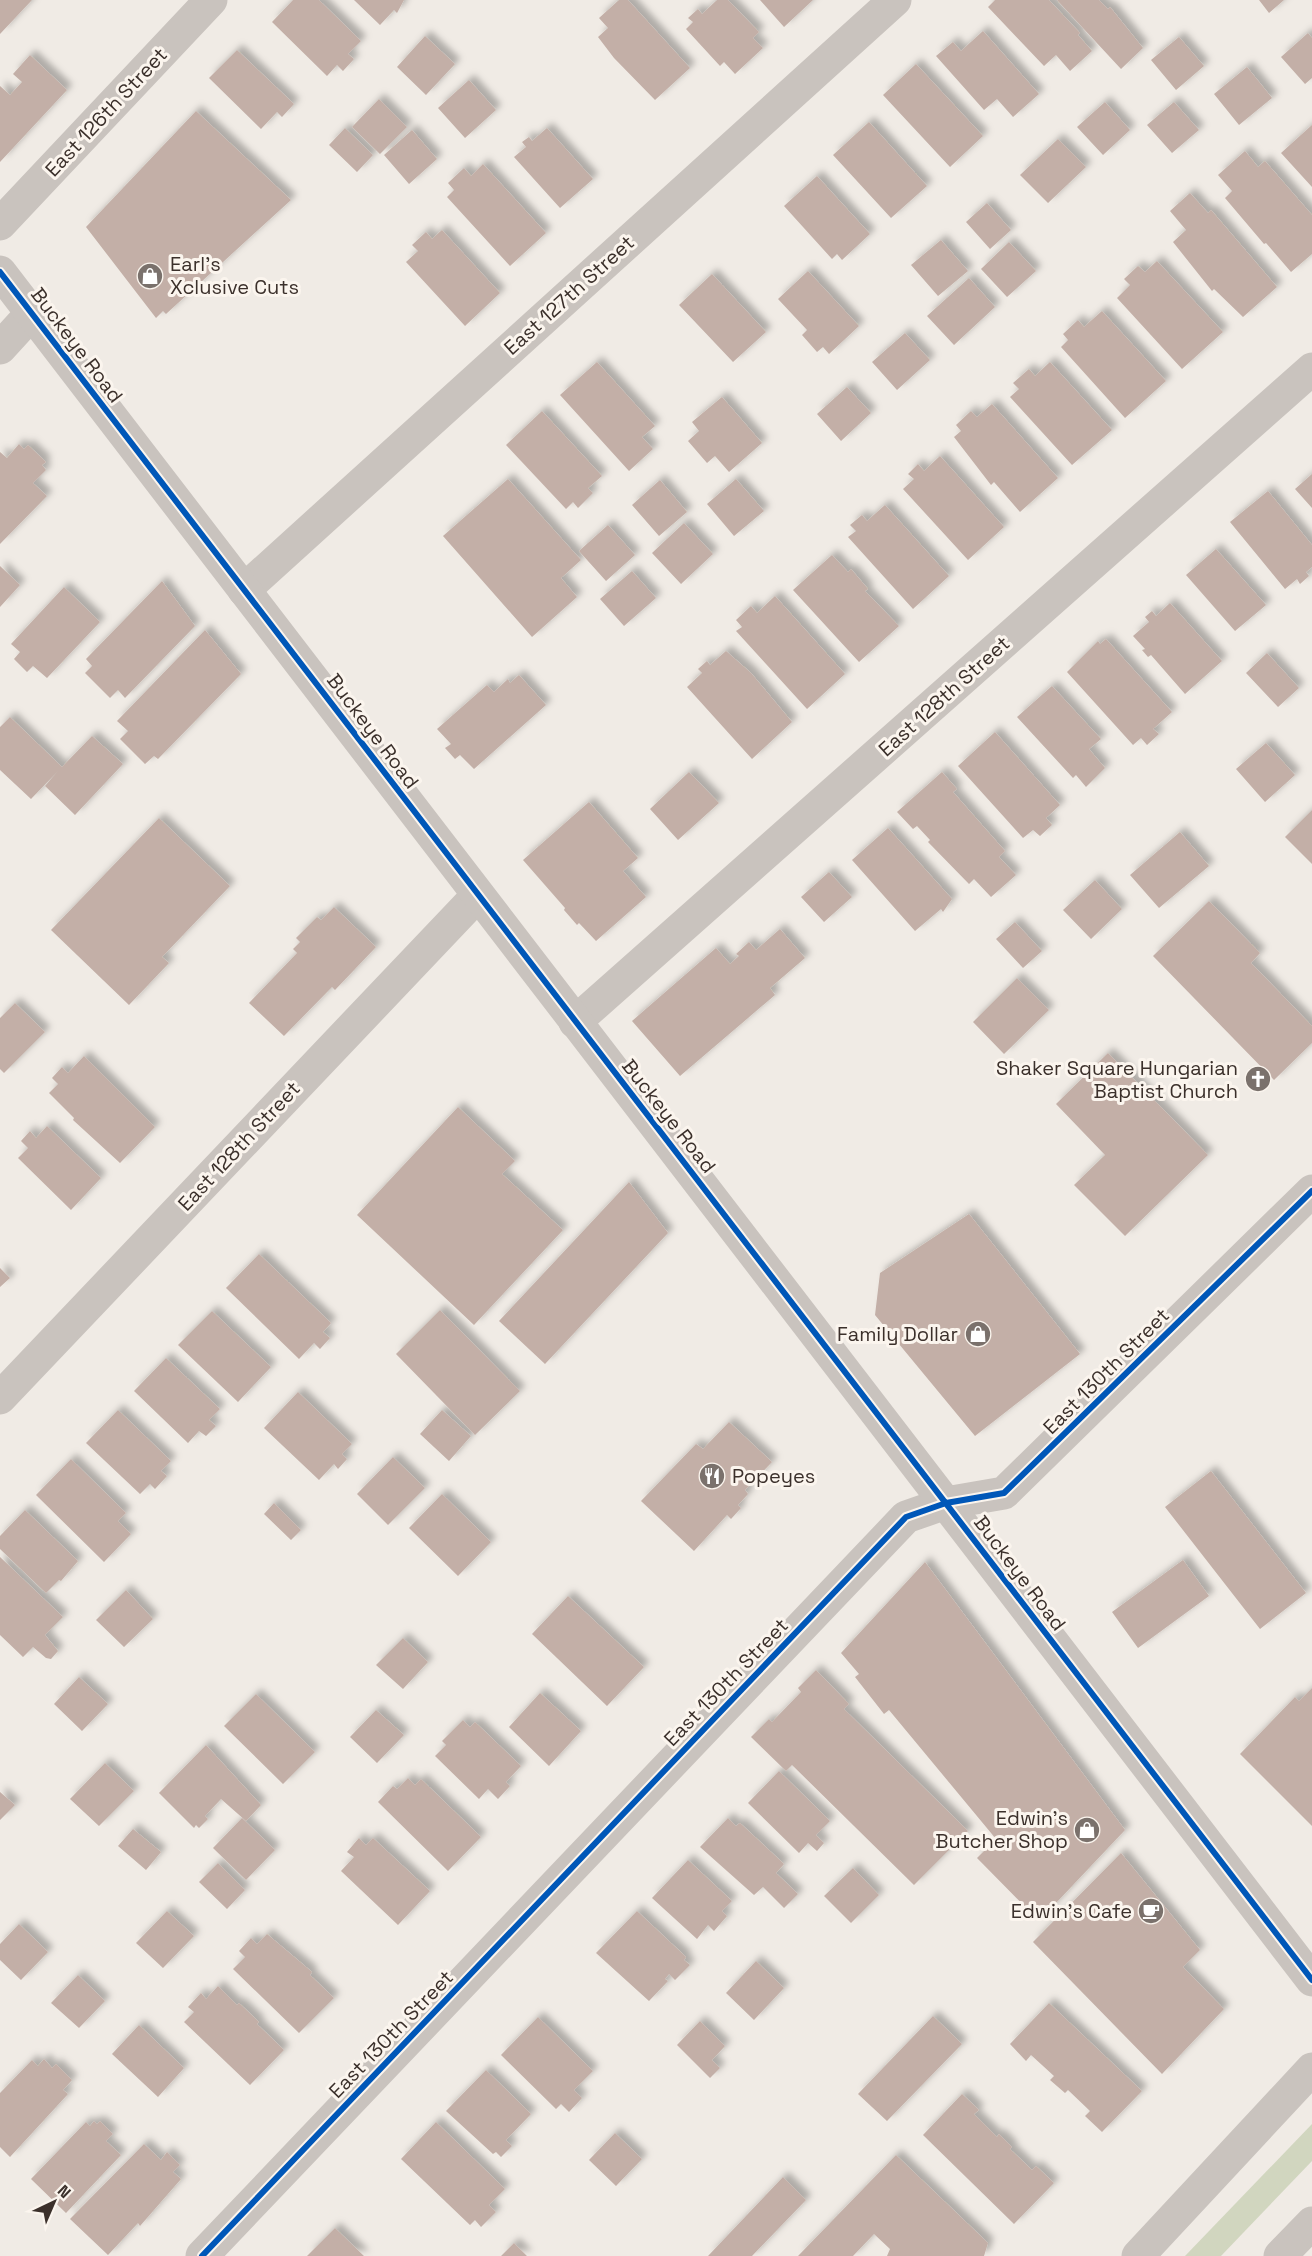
<svg xmlns="http://www.w3.org/2000/svg" width="1312" height="2256" viewBox="0 0 1312 2256" font-family="'Space Grotesk',sans-serif">
  <style>
    .green { fill: #d1d6bf }
    .building { fill: #c3afa7; filter: url(#shadow) }
    .lines { fill: none; stroke-linecap: round; stroke-linejoin: round }
    .minor { stroke: #c9c3be; stroke-width: 33 }
    .tertiary { stroke: #c9c3be; stroke-width: 33 }
    .cycleway-casing { stroke: #fbf5ee; stroke-width: 10 }
    .cycleway { stroke: #0057b8; stroke-width: 6 }
    .labels { text-anchor: middle; dominant-baseline: central; stroke-width: 6; stroke-linejoin: round; paint-order: stroke }
    .street-label { font-size: 20px; fill: #3b302b; stroke: #fbf5ee }
    .poi-label { font-size: 20px; fill: #3b302b; stroke: #fbf5ee; text-anchor: end }
  </style>
  <defs>
    <filter id="shadow"><feDropShadow dx="5.5" dy="-5.5" stdDeviation="3" flood-color="#0004"/></filter>
  </defs>
  <rect width="100%" height="100%" fill="#f0ebe5"/>
  <path class="green" d="M1312,2124V2161L1221,2256H1185Z"/>
  <path class="building" d="M0,0H32L0,34Z
    M293,0H319L361,41L348,54L354,59L343,71L337,65L327,76L272,22Z
    M354,0H404L397,13L394,10L380,25Z
    M619,0H628L690,68L655,100L614,58L598,37L608,28L599,18Z
    M717,0H728L759,32L753,38L763,48L735,74L724,62L720,66L686,29L693,22L688,18L698,9L702,14Z
    M760,0H813L784,27Z
    M995,0H1049L1080,33L1078,35L1092,51L1070,71L1056,55L1044,66L988,7Z
    M1057,0H1099L1108,9L1110,7L1143,48L1121,69Z
    M1259,0H1284L1269,13Z
    M983,31L1039,94L1013,117L997,99L984,110L936,56L953,42L961,51Z
    M1308,33L1312,38V78L1305,84L1281,57Z
    M425,36L455,64L426,95L397,67Z
    M1179,37L1204,66L1176,90L1151,60Z
    M237,50L294,104L282,117L277,112L261,129L209,78Z
    M30,55L67,90L0,162V86L10,95L22,82L13,74Z
    M916,64L983,136L950,167L883,95Z
    M1247,67L1272,98L1239,125L1214,94Z
    M469,80L496,110L465,138L438,108Z
    M379,99L407,127L380,154L352,127Z
    M1105,102L1130,130L1103,155L1077,127Z
    M1174,102L1199,130L1172,153L1147,125Z
    M196,111L291,200L166,314L163,311L156,318L86,227Z
    M869,122L927,186L891,218L833,155Z
    M1312,125V187L1281,153Z
    M345,128L373,155L357,172L329,145Z
    M547,128L593,179L560,208L514,157L526,147L522,142L529,137L532,141Z
    M412,130L437,159L409,184L384,155Z
    M1058,139L1086,167L1048,203L1020,175Z
    M1245,151L1258,167L1265,161L1312,215V254L1291,272L1266,243L1264,244L1225,198L1232,191L1218,175Z
    M483,164L546,233L510,266L447,197L454,190L448,183L464,168L471,176Z
    M817,176L870,234L842,260L837,254L832,259L784,206Z
    M1190,193L1208,213L1211,210L1277,287L1243,317L1214,289L1212,291L1173,242L1186,230L1170,211Z
    M987,203L1011,230L990,249L966,222Z
    M442,230L500,293L465,326L406,262L418,251L412,245L426,232L432,239Z
    M941,240L968,271L938,296L911,265Z
    M1009,242L1036,271L1007,297L981,269Z
    M1157,261L1223,332L1182,369L1117,298L1130,285L1124,279L1138,266L1145,272Z
    M808,271L859,326L829,354L823,347L817,352L802,335L807,330L778,299Z
    M712,274L766,332L733,362L679,305Z
    M969,278L995,307L954,345L927,316Z
    M1102,311L1166,381L1125,418L1061,347L1068,340L1063,334L1078,320L1084,327Z
    M905,333L930,360L897,390L872,362Z
    M597,362L655,426L642,437L653,449L629,471L560,395Z
    M1050,362L1112,430L1072,465L1010,397L1019,389L1013,383L1029,369L1035,376Z
    M847,387L871,413L841,441L817,414Z
    M722,397L762,443L729,472L715,456L707,463L688,441L699,431L692,422Z
    M992,404L1058,478L1020,512L994,482L991,485L954,437L961,431L956,425L971,411L977,417Z
    M542,411L602,476L588,488L593,493L578,508L573,502L566,509L506,445Z
    M19,444L24,449L28,445L46,462L42,465L46,470L33,483L47,496L0,544V452L7,458Z
    M940,456L1004,527L968,560L903,489L914,479L908,474L918,464L924,471Z
    M1312,474V508L1295,489Z
    M508,479L581,560L561,578L577,597L532,637L443,536Z
    M736,479L764,511L734,536L707,504Z
    M660,480L687,512L659,536L632,505Z
    M1268,491L1312,545V567L1306,572L1309,576L1300,584L1297,579L1285,589L1230,522Z
    M885,505L949,576L913,609L848,537L856,531L850,525L862,515L867,521Z
    M684,523L713,554L681,584L652,553Z
    M608,525L635,555L606,581L579,551Z
    M1216,549L1266,605L1235,631L1186,575Z
    M832,555L848,572L851,569L868,589L865,591L899,626L859,662L793,590Z
    M0,566L20,585L0,607Z
    M632,571L656,598L624,626L600,599Z
    M162,581L195,626L125,698L118,690L110,698L85,673L92,666L86,659Z
    M64,587L100,622L47,678L33,666L27,672L14,659L20,652L11,644Z
    M775,596L845,674L807,709L736,631L742,627L736,620L751,606L757,613Z
    M1170,603L1222,661L1185,694L1151,655L1148,657L1142,650L1145,649L1133,636L1149,622L1145,617L1152,611L1156,616Z
    M205,630L241,674L158,759L154,756L145,764L120,739L128,731L117,721Z
    M1106,639L1172,712L1153,729L1159,734L1147,745L1141,738L1133,745L1067,672L1098,641L1100,644Z
    M726,651L751,673L792,722L752,759L687,687L702,673L698,669L707,661L710,665Z
    M1267,653L1299,688L1278,707L1246,673Z
    M519,675L546,705L474,769L460,755L455,759L445,748L451,744L437,729L487,685L494,692L508,679L510,683Z
    M1052,686L1101,739L1089,749L1105,768L1086,787L1076,775L1073,778L1017,717Z
    M10,717L62,767L92,736L123,764L75,815L45,786L58,771L31,799L0,770V727Z
    M995,732L1060,805L1046,818L1052,825L1040,836L1033,830L1023,838L958,766Z
    M1266,743L1295,775L1265,802L1236,769Z
    M689,772L719,803L678,840L650,809Z
    M942,772L957,789L953,792L1005,851L999,857L1016,875L991,897L974,879L969,884L928,842L930,840L917,826L913,829L897,812Z
    M589,802L638,858L623,871L646,897L596,941L579,923L577,925L564,910L565,908L523,860Z
    M1312,810V864L1285,837Z
    M159,818L230,886L162,957L169,963L129,1005L51,930Z
    M888,828L952,899L943,912L941,909L915,931L852,860Z
    M1180,832L1209,866L1159,908L1130,875Z
    M829,872L852,897L824,922L801,897Z
    M1095,880L1122,909L1091,939L1063,910Z
    M1209,901L1260,953L1251,963L1312,1026V1043L1274,1080L1153,956Z
    M334,907L376,947L335,990L332,987L284,1036L249,1003L297,953L293,949L300,942L296,938L317,917L321,920Z
    M1015,922L1042,951L1023,968L996,939Z
    M780,929L805,958L770,988L775,995L680,1076L632,1021L716,948L730,964L739,956L736,954L749,942L756,950Z
    M1017,978L1049,1010L1004,1054L973,1022Z
    M15,1003L45,1032L4,1073L0,1069V1018Z
    M1108,1053L1208,1155L1125,1236L1074,1185L1105,1155L1056,1104Z
    M84,1056L155,1127L120,1163L73,1120L74,1118L49,1093L58,1084L52,1078L62,1067L68,1073Z
    M458,1107L515,1161L502,1174L563,1230L474,1325L357,1215Z
    M47,1126L101,1178L71,1210L18,1158L28,1148L21,1141L30,1131L36,1138Z
    M629,1182L668,1233L545,1364L499,1321Z
    M969,1214L1080,1354L975,1436L875,1315L880,1273Z
    M259,1254L331,1323L323,1332L330,1338L320,1349L314,1343L299,1359L226,1288Z
    M0,1268L10,1278L0,1287Z
    M440,1310L520,1391L475,1435L396,1354Z
    M212,1311L271,1367L238,1402L178,1345Z
    M166,1358L220,1409L209,1420L216,1426L206,1436L199,1431L188,1443L134,1391Z
    M298,1392L352,1444L342,1454L347,1459L338,1469L334,1464L319,1480L264,1428Z
    M118,1410L171,1461L161,1471L167,1476L155,1489L150,1484L140,1494L86,1443Z
    M442,1410L471,1436L449,1461L420,1434Z
    M729,1422L772,1462L745,1490L748,1494L738,1505L741,1508L731,1519L727,1515L694,1551L641,1501L696,1444L703,1449Z
    M393,1457L425,1488L388,1525L357,1494Z
    M71,1459L126,1513L118,1521L131,1534L104,1562L36,1495Z
    M1211,1471L1306,1593L1260,1629L1165,1507Z
    M442,1494L491,1542L458,1576L409,1528Z
    M274,1503L301,1530L291,1540L264,1514Z
    M25,1510L78,1561L61,1581L59,1580L46,1593L0,1549V1536Z
    M0,1557L63,1617L45,1635L58,1651L51,1659L46,1658L33,1647L23,1657L0,1635Z
    M1183,1560L1209,1596L1138,1648L1112,1612Z
    M925,1562L1125,1830L1039,1921L977,1858L996,1839L889,1710L884,1714L855,1677L859,1674L841,1653Z
    M126,1590L153,1619L124,1647L96,1620Z
    M568,1596L644,1667L607,1706L532,1634Z
    M403,1638L428,1662L403,1689L376,1665Z
    M816,1670L849,1704L844,1709L968,1831L914,1885L792,1765L786,1771L751,1737L769,1719L772,1722L801,1692L798,1688Z
    M79,1677L108,1704L82,1731L54,1704Z
    M1312,1688V1826L1240,1754L1295,1697L1299,1701Z
    M540,1693L581,1731L549,1766L509,1727Z
    M256,1694L315,1752L283,1784L224,1726Z
    M376,1710L404,1735L377,1763L350,1737Z
    M463,1720L470,1727L475,1722L521,1766L506,1782L510,1786L498,1799L488,1789L479,1799L435,1756L446,1745L442,1741Z
    M206,1745L261,1805L246,1821L221,1799L205,1816L208,1819L199,1828L196,1825L194,1828L159,1793Z
    M105,1763L134,1791L99,1826L70,1799Z
    M779,1771L830,1821L816,1835L824,1843L817,1851L808,1843L799,1853L748,1803Z
    M408,1778L415,1785L421,1779L481,1837L448,1871L378,1802L393,1786L397,1789Z
    M0,1792L15,1805L0,1820Z
    M242,1818L275,1850L246,1880L213,1848Z
    M728,1818L736,1826L740,1823L784,1864L776,1873L798,1894L784,1908L763,1887L754,1895L700,1847Z
    M133,1829L161,1852L146,1870L118,1846Z
    M359,1838L366,1845L373,1838L430,1891L398,1925L341,1871L354,1857L347,1852Z
    M1121,1853L1200,1950L1183,1967L1224,2009L1162,2074L1033,1942Z
    M688,1860L732,1901L722,1911L727,1916L714,1931L708,1925L697,1939L652,1898Z
    M218,1863L245,1890L227,1909L199,1882Z
    M853,1868L879,1895L851,1923L824,1896Z
    M167,1911L194,1936L163,1968L136,1943Z
    M637,1911L686,1957L684,1960L690,1965L675,1980L669,1974L665,1979L668,1981L649,2001L596,1953Z
    M19,1924L48,1952L21,1980L0,1960V1944Z
    M267,1934L312,1972L310,1975L334,1998L299,2033L233,1969L245,1957L239,1951L251,1938L257,1944Z
    M756,1961L784,1988L754,2020L726,1993Z
    M78,1975L105,2001L79,2028L51,2003Z
    M218,1986L237,2005L239,2003L259,2022L257,2024L284,2050L250,2085L184,2022L194,2012L188,2007L201,1993L206,1999Z
    M1049,2003L1142,2091L1102,2132L1085,2116L1090,2111L1068,2090L1065,2093L1050,2080L1054,2076L1031,2055L1026,2061L1010,2044Z
    M933,2016L962,2044L887,2121L858,2094Z
    M538,2017L593,2071L574,2090L582,2098L569,2112L561,2104L556,2109L501,2055Z
    M700,2021L725,2046L712,2060L720,2068L710,2078L677,2045Z
    M139,2025L184,2068L158,2097L112,2054Z
    M44,2059L52,2068L56,2064L72,2080L63,2090L68,2094L10,2157L0,2147V2093L32,2060L38,2066Z
    M486,2070L531,2114L506,2140L512,2146L501,2157L496,2152L493,2154L446,2111Z
    M962,2094L979,2110L974,2114L997,2137L999,2134L1012,2147L1010,2149L1032,2170L1036,2166L1054,2183L1014,2224L923,2135Z
    M94,2121L97,2124L100,2121L113,2134L106,2141L121,2155L66,2213L31,2179L86,2122L90,2126Z
    M436,2122L505,2189L489,2205L496,2212L481,2227L475,2220L470,2225L401,2159Z
    M615,2133L642,2159L616,2186L589,2160Z
    M144,2144L161,2160L167,2152L180,2165L173,2172L181,2179L140,2226L138,2223L108,2255L70,2219Z
    M896,2155L988,2243L984,2256H887L890,2249L874,2234L853,2256H798Z
    M783,2177L806,2200L752,2256H708Z
    M335,2228L364,2256H307Z
    M514,2243L527,2256H501Z"/>
  <g class="lines">
    <path class="minor" d="M0,224L211,0
      M0,348L32,313
      M244,590L895,0
      M575,1022L1312,369
      M0,1398L478,895
      M202,2256L906,1517L946,1503L1004,1493L1312,1191"/>
    <path class="tertiary" d="M0,272L1312,1980
      M1138,2256L1312,2069
      M1280,2256L1312,2223"/>
    <g class="cycleway-casing">
      <path id="cycleway" d="M0,272L1312,1980
        M202,2256L906,1517L946,1503L1004,1493L1312,1191"/>
    </g>
    <use href="#cycleway" class="cycleway"/>
  </g>
  <defs>
    <g id="shop-disc" transform="scale(1.35)"><circle r="9.5" fill="#7a716c" stroke="#fbf5ee"/><path d="M-5-2.5h2.3a2.7 3.5 0 0 1 5.4 0H5L5.5 6h-11ZM-1.5-2.5h3a1.5 2.3 0 0 0-3 0Z" fill="#fff"/></g>
    <g id="church-disc" transform="scale(1.35)"><circle r="9.5" fill="#7a716c" stroke="#fbf5ee"/><path d="M-1.2-6h2.4v3.5h3.3v2.4h-3.3V6h-2.4V-.1h-3.3v-2.4h3.3Z" fill="#fff"/></g>
    <g id="restaurant-disc" transform="scale(1.35)"><circle r="9.5" fill="#7a716c" stroke="#fbf5ee"/><path d="M-5-6h1v4h1v-4h1v4h1v-4h1v5L-1.5 .5V6h-2V.5L-5-1ZM5-6V6H3V1.5H1.5Q1.5-4 5-6Z" fill="#fff"/></g>
    <g id="cafe-disc" transform="scale(1.35)"><circle r="9.5" fill="#7a716c" stroke="#fbf5ee"/><path d="M-5.5-4.5H6V0H3Q3 3.5 0 3.5H-2.5Q-5.5 3.5-5.5 0ZM3-3.2v2h1.7v-2ZM-6 4.5H4V6H-6Z" fill="#fff"/></g>
  </defs>
  <g fill-rule="evenodd">
    <use href="#shop-disc" x="150" y="276"/>
    <use href="#church-disc" x="1258" y="1079"/>
    <use href="#shop-disc" x="978" y="1334"/>
    <use href="#restaurant-disc" x="712" y="1476"/>
    <use href="#shop-disc" x="1087" y="1830"/>
    <use href="#cafe-disc" x="1151" y="1911"/>
  </g>
  <g class="labels">
    <g class="street-label">
      <text transform="translate(106 112) rotate(-47)">East 126th Street</text>
      <text transform="translate(569 295) rotate(-42)">East 127th Street</text>
      <text transform="translate(77 345) rotate(53)">Buckeye Road</text>
      <text transform="translate(944 696) rotate(-42)">East 128th Street</text>
      <text transform="translate(373 731) rotate(53)">Buckeye Road</text>
      <text transform="translate(669 1116) rotate(52)">Buckeye Road</text>
      <text transform="translate(239 1146) rotate(-47)">East 128th Street</text>
      <text transform="translate(1106 1371) rotate(-45)">East 130th Street</text>
      <text transform="translate(1020 1573) rotate(53)">Buckeye Road</text>
      <text transform="translate(726 1682) rotate(-46)">East 130th Street</text>
      <text transform="translate(391 2034) rotate(-46)">East 130th Street</text>
    </g>
    <g class="poi-label">
      <text x="170" y="264" text-anchor="start">Earl's<tspan x="170" dy="23">Xclusive Cuts</tspan></text>
      <text x="1238" y="1068">Shaker Square Hungarian<tspan x="1238" dy="23">Baptist Church</tspan></text>
      <text x="958" y="1334">Family Dollar</text>
      <text x="732" y="1476" text-anchor="start">Popeyes</text>
      <text x="1068" y="1818">Edwin's<tspan x="1068" dy="23">Butcher Shop</tspan></text>
      <text x="1132" y="1911">Edwin's Cafe</text>
    </g>
  </g>
  <g transform="translate(54 2202) rotate(44)" stroke="#fbf5ee" stroke-width="4.5" paint-order="stroke">
  <path d="M0-4.5L10 22L0 15L-10 22Z" fill="#3b302b"/>
  <text y="-9" font-size="16" font-weight="bold" text-anchor="middle" fill="#3b302b">N</text>
  </g>
</svg>
